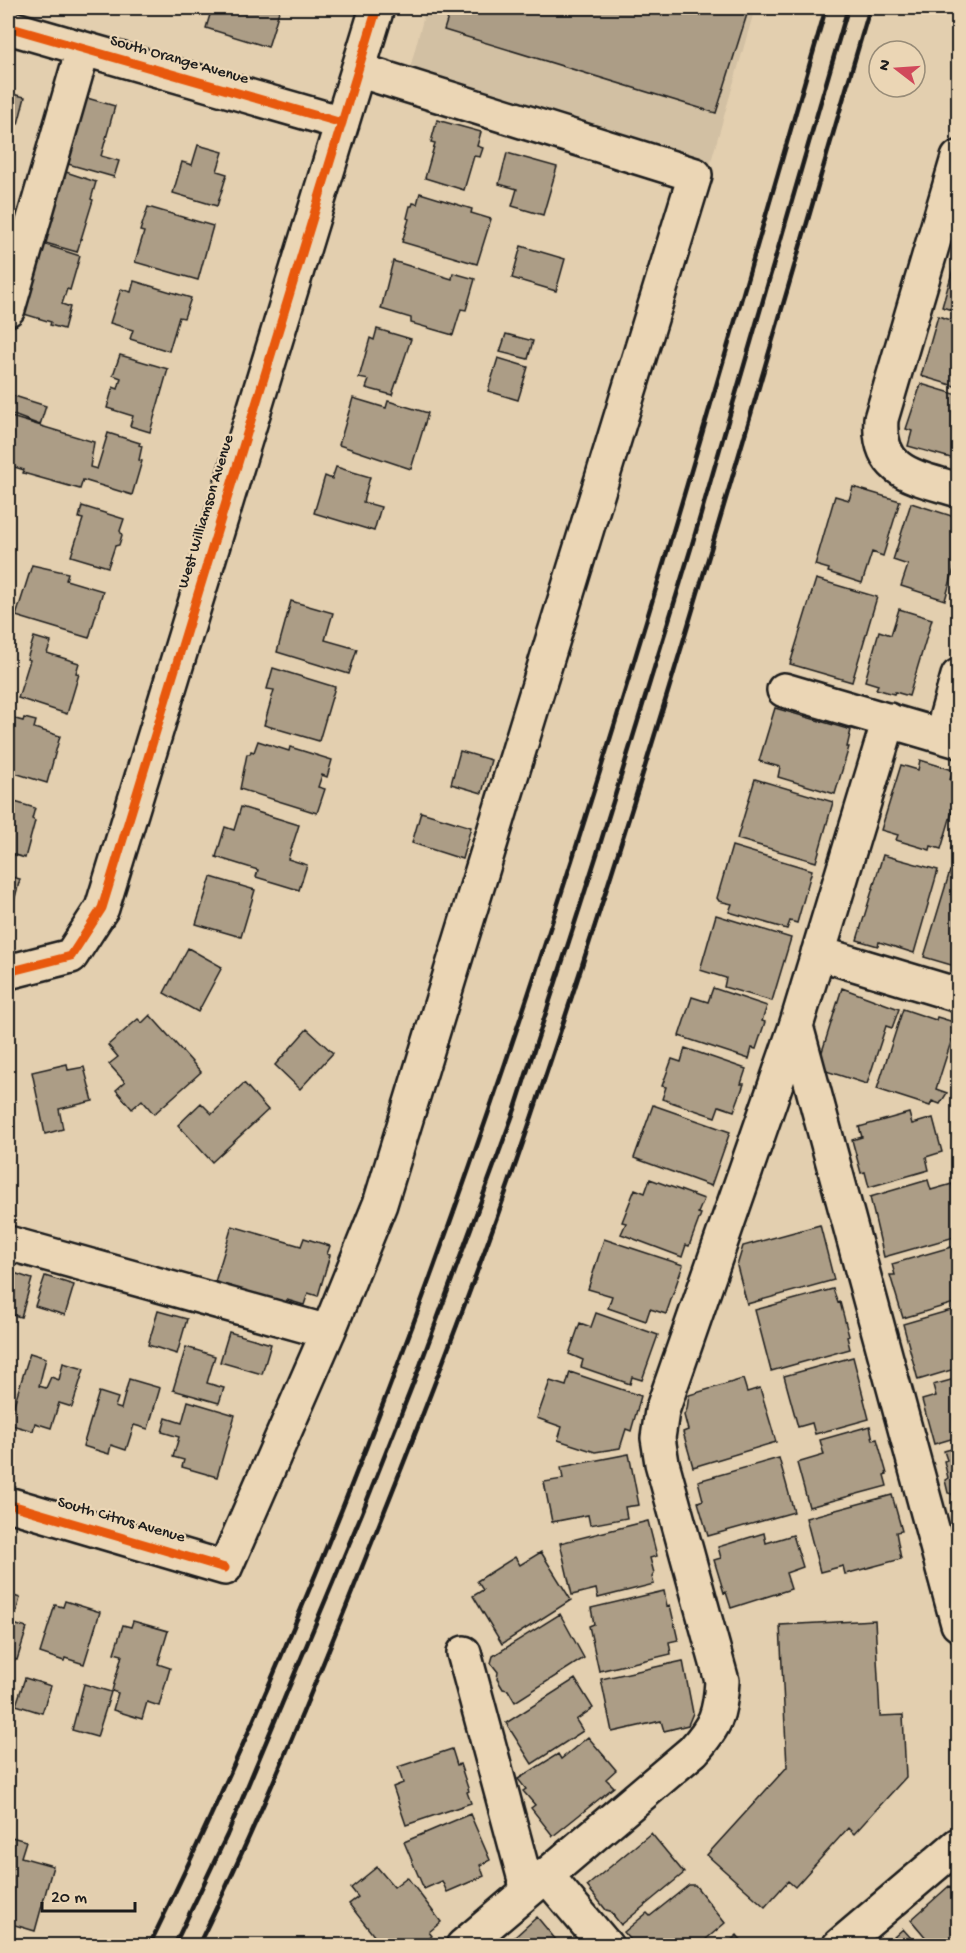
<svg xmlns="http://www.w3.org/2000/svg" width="966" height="1953" viewBox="0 0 966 1953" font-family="'Gochi Hand',sans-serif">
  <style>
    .built { fill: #d2c0a3 }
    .building { fill: #ac9d86; stroke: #1c1c1c; stroke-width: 1.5 }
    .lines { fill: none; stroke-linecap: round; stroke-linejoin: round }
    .minor-casing { stroke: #1c1c1c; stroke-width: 38 }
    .minor { stroke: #ebd6b5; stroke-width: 33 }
    .rail { stroke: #1c1c1c; stroke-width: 4.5 }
    .cycleway-casing { stroke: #ebd6b5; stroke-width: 13 }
    .cycleway { stroke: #e8590c; stroke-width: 9 }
    .labels { text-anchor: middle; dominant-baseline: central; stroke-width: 4.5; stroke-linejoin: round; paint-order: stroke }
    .street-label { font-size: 16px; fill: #1c1c1c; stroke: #ebd6b5 }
  </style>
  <rect width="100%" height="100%" fill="#e3cfaf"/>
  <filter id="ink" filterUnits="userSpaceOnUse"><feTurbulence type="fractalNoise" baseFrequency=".0167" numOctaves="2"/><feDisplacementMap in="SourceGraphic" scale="12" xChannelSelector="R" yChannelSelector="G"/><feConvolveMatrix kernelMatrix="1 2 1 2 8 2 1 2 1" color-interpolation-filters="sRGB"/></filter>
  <g filter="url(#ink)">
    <path class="built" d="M426,8H755L710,165L409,72Z"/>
    <path class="building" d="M212,8H280L268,47L206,28Z
      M451,8H749L716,113L444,30Z
      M8,93L25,97L18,124L8,121Z
      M80,96L115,106L101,156L119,161L114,177L68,164L72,150L70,149Z
      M437,120L481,132L477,146L483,148L480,157L474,156L464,190L425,178L435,143L431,142Z
      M198,145L223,152L217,171L227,174L217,206L173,193L182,162L192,165Z
      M507,153L557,167L543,215L512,206L517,189L499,184Z
      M63,171L96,182L91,199L93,200L77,252L42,242Z
      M420,193L472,209L471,213L491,219L477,264L402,242L409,219L407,218L410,206H412L413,203L417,204Z
      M148,207L213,226L198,280L135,262L144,232L140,231Z
      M43,244L80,256L70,290L67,289L62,304L70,307L64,329L50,325L51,322L24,314Z
      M521,246L565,259L556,291L512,278Z
      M393,261L452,279L453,273L475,279L466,310L461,309L453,335L411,323V318L381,309Z
      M958,264V312L942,307L954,266Z
      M134,281L191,298L184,318L179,317L169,351L130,339L133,330L110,323L121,289L131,292Z
      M938,316L958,322V387L921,376Z
      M377,329L411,339L392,395L366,388L369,380L359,378L370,338L374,340Z
      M506,334L533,341L528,359L500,352Z
      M120,355L168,369L150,432L130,426L133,416L107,408L113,387L118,389L121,378L113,375Z
      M498,358L528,367L518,400L488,391Z
      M921,384L958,395V460L908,446L912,431L906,429Z
      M8,394L46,406L40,425L8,413Z
      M353,398L386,408L388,401L428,413L411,469L339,445Z
      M8,416L94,442L90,467L97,469L108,433L140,443L139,445L142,446L139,460L142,461L132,495L83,480L80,489L23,473L24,470L8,465Z
      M336,467L370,477L363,502L381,507L374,531L314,513L325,476L332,479Z
      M853,487L900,501L883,556L872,552L862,583L828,572L829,569L815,565L835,496L849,500Z
      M911,503L958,518V555L945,600L901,586L908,565L893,560Z
      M82,506L124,519L120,531L122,535L119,545L115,546L108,567L71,556L83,519L79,518Z
      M32,565L68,573L66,580L103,591L89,638L16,616Z
      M816,579L877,597L852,682L790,664Z
      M291,601L333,613L325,640L357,649L349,674L277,652Z
      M899,609L932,619L909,696L895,692L894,694L876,689L878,685L865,681L879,631L891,635Z
      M34,637L51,642L47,653L79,663L76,673L79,674L67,714L18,698L30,660L27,659Z
      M273,668L335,687L319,741L264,725L274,690L267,689Z
      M775,708L851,730L847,747H849L835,794L778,777L780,767L759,761Z
      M8,717L23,721L24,718L36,721L34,728L60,736L47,783L8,771Z
      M258,741L289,751L290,747L332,760L327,777L322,775L318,787L325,789L317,813L240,789L247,754H250L251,751L254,752Z
      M460,751L491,760L482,793L451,784Z
      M920,760L953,770L950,780L958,782V792L941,849L931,846L930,850L896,840L898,835L881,830L901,765L918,770Z
      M755,779L833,802L816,862L737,839Z
      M8,800L35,808L32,819L35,821L25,858L8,853Z
      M241,807L299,825L288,859L307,865L299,890L256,877L258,870L216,857L225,827L234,830Z
      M421,812L471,827L462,859L412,843Z
      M958,824V852L951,850Z
      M732,846L812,870L797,923L790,921L787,929L729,912L732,904L719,901L717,898Z
      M883,855L938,870L914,953L879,942L878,946L857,940Z
      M950,871L958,874V967L924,957Z
      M8,876L20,879L8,923Z
      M211,877L255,890L241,937L196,924Z
      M716,915L791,938L772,1001L724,987L726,978L700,970Z
      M188,948L222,967L198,1012L164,993Z
      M713,988L767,1006L762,1021L765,1022L756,1049L752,1048L749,1059L679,1036L692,997L708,1002Z
      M842,988L899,1009L892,1028L886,1026L867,1084L826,1071L821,1055Z
      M903,1009L936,1020L937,1017L957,1023L936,1089L947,1093L940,1104L932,1101L930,1106L877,1089Z
      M150,1015L201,1072L154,1114L142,1100L132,1109L116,1090L125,1082L109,1064L118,1057L108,1045L138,1019L142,1023Z
      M307,1029L333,1053L300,1089L275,1065Z
      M685,1048L746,1069L741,1084H744L734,1111L719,1106L715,1117L662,1099L666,1087L662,1086L672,1059L681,1062Z
      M67,1064L68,1070L84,1067L93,1101L59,1109L63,1129L45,1134L32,1072Z
      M244,1083L268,1110L212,1162L178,1125L201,1103L212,1114Z
      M653,1105L730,1132L711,1186L634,1158Z
      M909,1113L912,1124L933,1118L942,1152L926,1157L929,1170L869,1187L865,1172L861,1173L852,1140L862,1137L859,1127Z
      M650,1179L704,1199L698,1213L701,1214L689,1246L686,1245L682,1257L621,1234L626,1223L622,1222L635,1189L645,1193Z
      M928,1180L931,1190L952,1184L958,1207V1236L884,1257L870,1197Z
      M820,1225L834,1280L747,1304L737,1266L743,1246Z
      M232,1226L301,1246L304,1238L330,1246L327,1254L330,1255L318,1296L308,1293L304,1305L287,1300L286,1303L215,1282Z
      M604,1239L683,1265L666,1314L650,1309L646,1321L608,1308L612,1296L588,1289Z
      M958,1245V1302L903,1318L890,1275H895L892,1264Z
      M8,1271L32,1279L21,1317L8,1314Z
      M45,1276L74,1285L65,1315L35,1306Z
      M833,1289L838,1303L840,1302L849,1336L847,1337L850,1349L771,1371L755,1310Z
      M958,1308V1368L918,1380L903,1324Z
      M158,1311L187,1319L177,1354L148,1345Z
      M596,1313L658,1335L642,1380L632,1377L630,1384L581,1367L583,1360L569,1354L580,1323L591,1327Z
      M229,1332L271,1344L262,1374L220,1362Z
      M186,1347L215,1356L207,1383L224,1388L219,1403L173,1390Z
      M30,1353L46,1358L39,1386L46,1388L51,1377L59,1380L63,1363L84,1369L72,1407L59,1403L51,1428L35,1423L33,1431L8,1424Z
      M853,1357L869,1419L815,1434L812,1423L798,1427L784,1376Z
      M570,1372L641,1396L631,1431L626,1429L620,1448L595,1452L558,1440L562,1427L537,1418L550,1381L566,1386Z
      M958,1378V1437L934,1444L922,1400L936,1396L933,1385Z
      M129,1379L160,1388L148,1429L134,1425L126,1450L111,1445L109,1454L83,1446L99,1392L118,1398L115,1407L121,1409Z
      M743,1379L747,1392L760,1388L776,1442L693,1467L683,1432L688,1430L684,1415L687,1409L689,1395Z
      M188,1401L235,1415L217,1477L182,1467L184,1460L173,1457L179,1437L162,1432L166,1418L182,1423Z
      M870,1426L873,1440L877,1439L887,1474L884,1475L887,1486L809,1507L797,1463L824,1455L820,1440Z
      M958,1447V1510L957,1511L952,1494L948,1493L945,1480L948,1478L944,1461L947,1460L944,1451Z
      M629,1454L639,1505L625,1507L627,1518L590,1525L588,1515L552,1522L544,1482L563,1479L561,1467Z
      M779,1458L794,1512L708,1536L698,1502L703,1500L698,1481Z
      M892,1495L902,1531L896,1532L901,1559L845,1574L843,1566L820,1572L806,1518Z
      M648,1521L657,1556L650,1558L654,1573L652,1577L654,1584L598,1598L596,1589L572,1595L560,1543Z
      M764,1533L766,1543L793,1535L803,1567L786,1573L791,1589L731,1608L726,1592L724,1593L714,1560L721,1558L718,1547Z
      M541,1552L571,1600L502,1644L473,1596L483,1590L477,1581L515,1557L520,1565Z
      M664,1591L667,1606L670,1605L678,1640L669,1642L671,1654L599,1671L589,1626L594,1624L591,1608Z
      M8,1594L20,1598L13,1624L27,1628L17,1660L8,1657Z
      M65,1601L100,1612L84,1664L65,1658L64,1661L40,1653L55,1605L63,1607Z
      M560,1614L584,1658L515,1702L508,1690L503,1689L497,1679L498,1672L491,1663L493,1656Z
      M875,1620L880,1716L903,1715L906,1777L854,1834L848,1828L795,1887L788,1881L765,1907L707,1855L787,1767L780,1625Z
      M133,1621L168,1631L158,1664L170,1668L159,1706L147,1702L142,1719L113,1710L118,1693L112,1691L122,1655L114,1653L123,1625L131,1627Z
      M683,1661L693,1713L688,1725L664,1731L661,1721L612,1732L601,1679Z
      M25,1678L51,1686L42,1713L16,1705Z
      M575,1679L593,1708L576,1720L583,1731L532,1764L506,1723Z
      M84,1684L111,1692L97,1737L72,1730Z
      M588,1737L616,1770L606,1779L614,1787L553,1836L531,1808L535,1805L523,1791L526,1789L518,1779L558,1754L561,1759Z
      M452,1749L457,1765L460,1764L469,1791L467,1792L471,1803L406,1825L393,1787L403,1783L398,1767Z
      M470,1814L490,1860L480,1865L484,1876L447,1892L442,1881L424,1889L404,1842Z
      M651,1833L684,1873L621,1925L610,1911L606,1910L587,1886Z
      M8,1836L26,1841L21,1857L53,1866L35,1931L8,1923V1908L10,1898H8Z
      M377,1867L394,1887L407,1877L441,1922L429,1932L432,1936L420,1946H382L349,1904L358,1897L351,1888Z
      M689,1885H695L725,1923L698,1946H636L624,1932L647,1913L650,1916Z
      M949,1886L953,1891L958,1886V1946H933L911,1920Z
      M537,1917L561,1946H505Z
      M903,1929L918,1946H884Z
      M737,1935L746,1946H725Z"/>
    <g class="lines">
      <g class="minor-casing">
        <path id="minor" d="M8,27L342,123
          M958,158L881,419C877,474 916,477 958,490
          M8,309L83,49
          M784,690L958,741
          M941,736L958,676
          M818,953L958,995
          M8,972L71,956L102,908L377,8
          M796,1026L958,1624
          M8,1243L328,1332
          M8,1504L225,1568L328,1332L380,1204L695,175L358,70
          M464,1653L528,1891
          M546,1875L606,1946
          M463,1946L693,1751C716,1725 720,1715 722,1681L662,1463L658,1438L662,1411L796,1026L889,720
          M839,1946L958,1845"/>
      </g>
      <use href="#minor" class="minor"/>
      <path class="rail" d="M149,1946C451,1329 635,665 826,8
        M174,1946L227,1835L362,1513L418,1371L515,1109L597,854L691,548L848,8
        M198,1946C260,1819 314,1688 366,1557C425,1411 483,1263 533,1113C657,748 761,377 870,8"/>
      <g class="cycleway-casing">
        <path id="cycleway" d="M8,27L342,123
          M8,972L71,956L102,908L377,8
          M8,1504L225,1568"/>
      </g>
      <use href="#cycleway" class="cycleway"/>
    </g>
  </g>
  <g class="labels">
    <g class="street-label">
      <text transform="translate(179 61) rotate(16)">South Orange Avenue</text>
      <text transform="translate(207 512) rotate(-73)">West Williamson Avenue</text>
      <text transform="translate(121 1521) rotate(16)">South Citrus Avenue</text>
    </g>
  </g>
  <rect width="966" height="1953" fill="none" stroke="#ebd6b5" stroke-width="30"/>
  <rect x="15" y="15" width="936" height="1923" fill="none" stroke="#1c1c1c" stroke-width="2" filter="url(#ink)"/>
  <g transform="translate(897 69) rotate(287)"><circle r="28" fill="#ebd6b5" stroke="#988c78" stroke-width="1.5"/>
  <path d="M0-4.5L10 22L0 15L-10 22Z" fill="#d1495b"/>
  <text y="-9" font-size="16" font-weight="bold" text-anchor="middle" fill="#1c1c1c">N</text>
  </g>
  <path d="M42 1902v9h93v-9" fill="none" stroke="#1c1c1c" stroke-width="3"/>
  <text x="51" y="1902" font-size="18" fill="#1c1c1c" stroke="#ebd6b5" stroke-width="4.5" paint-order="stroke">20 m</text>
</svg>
